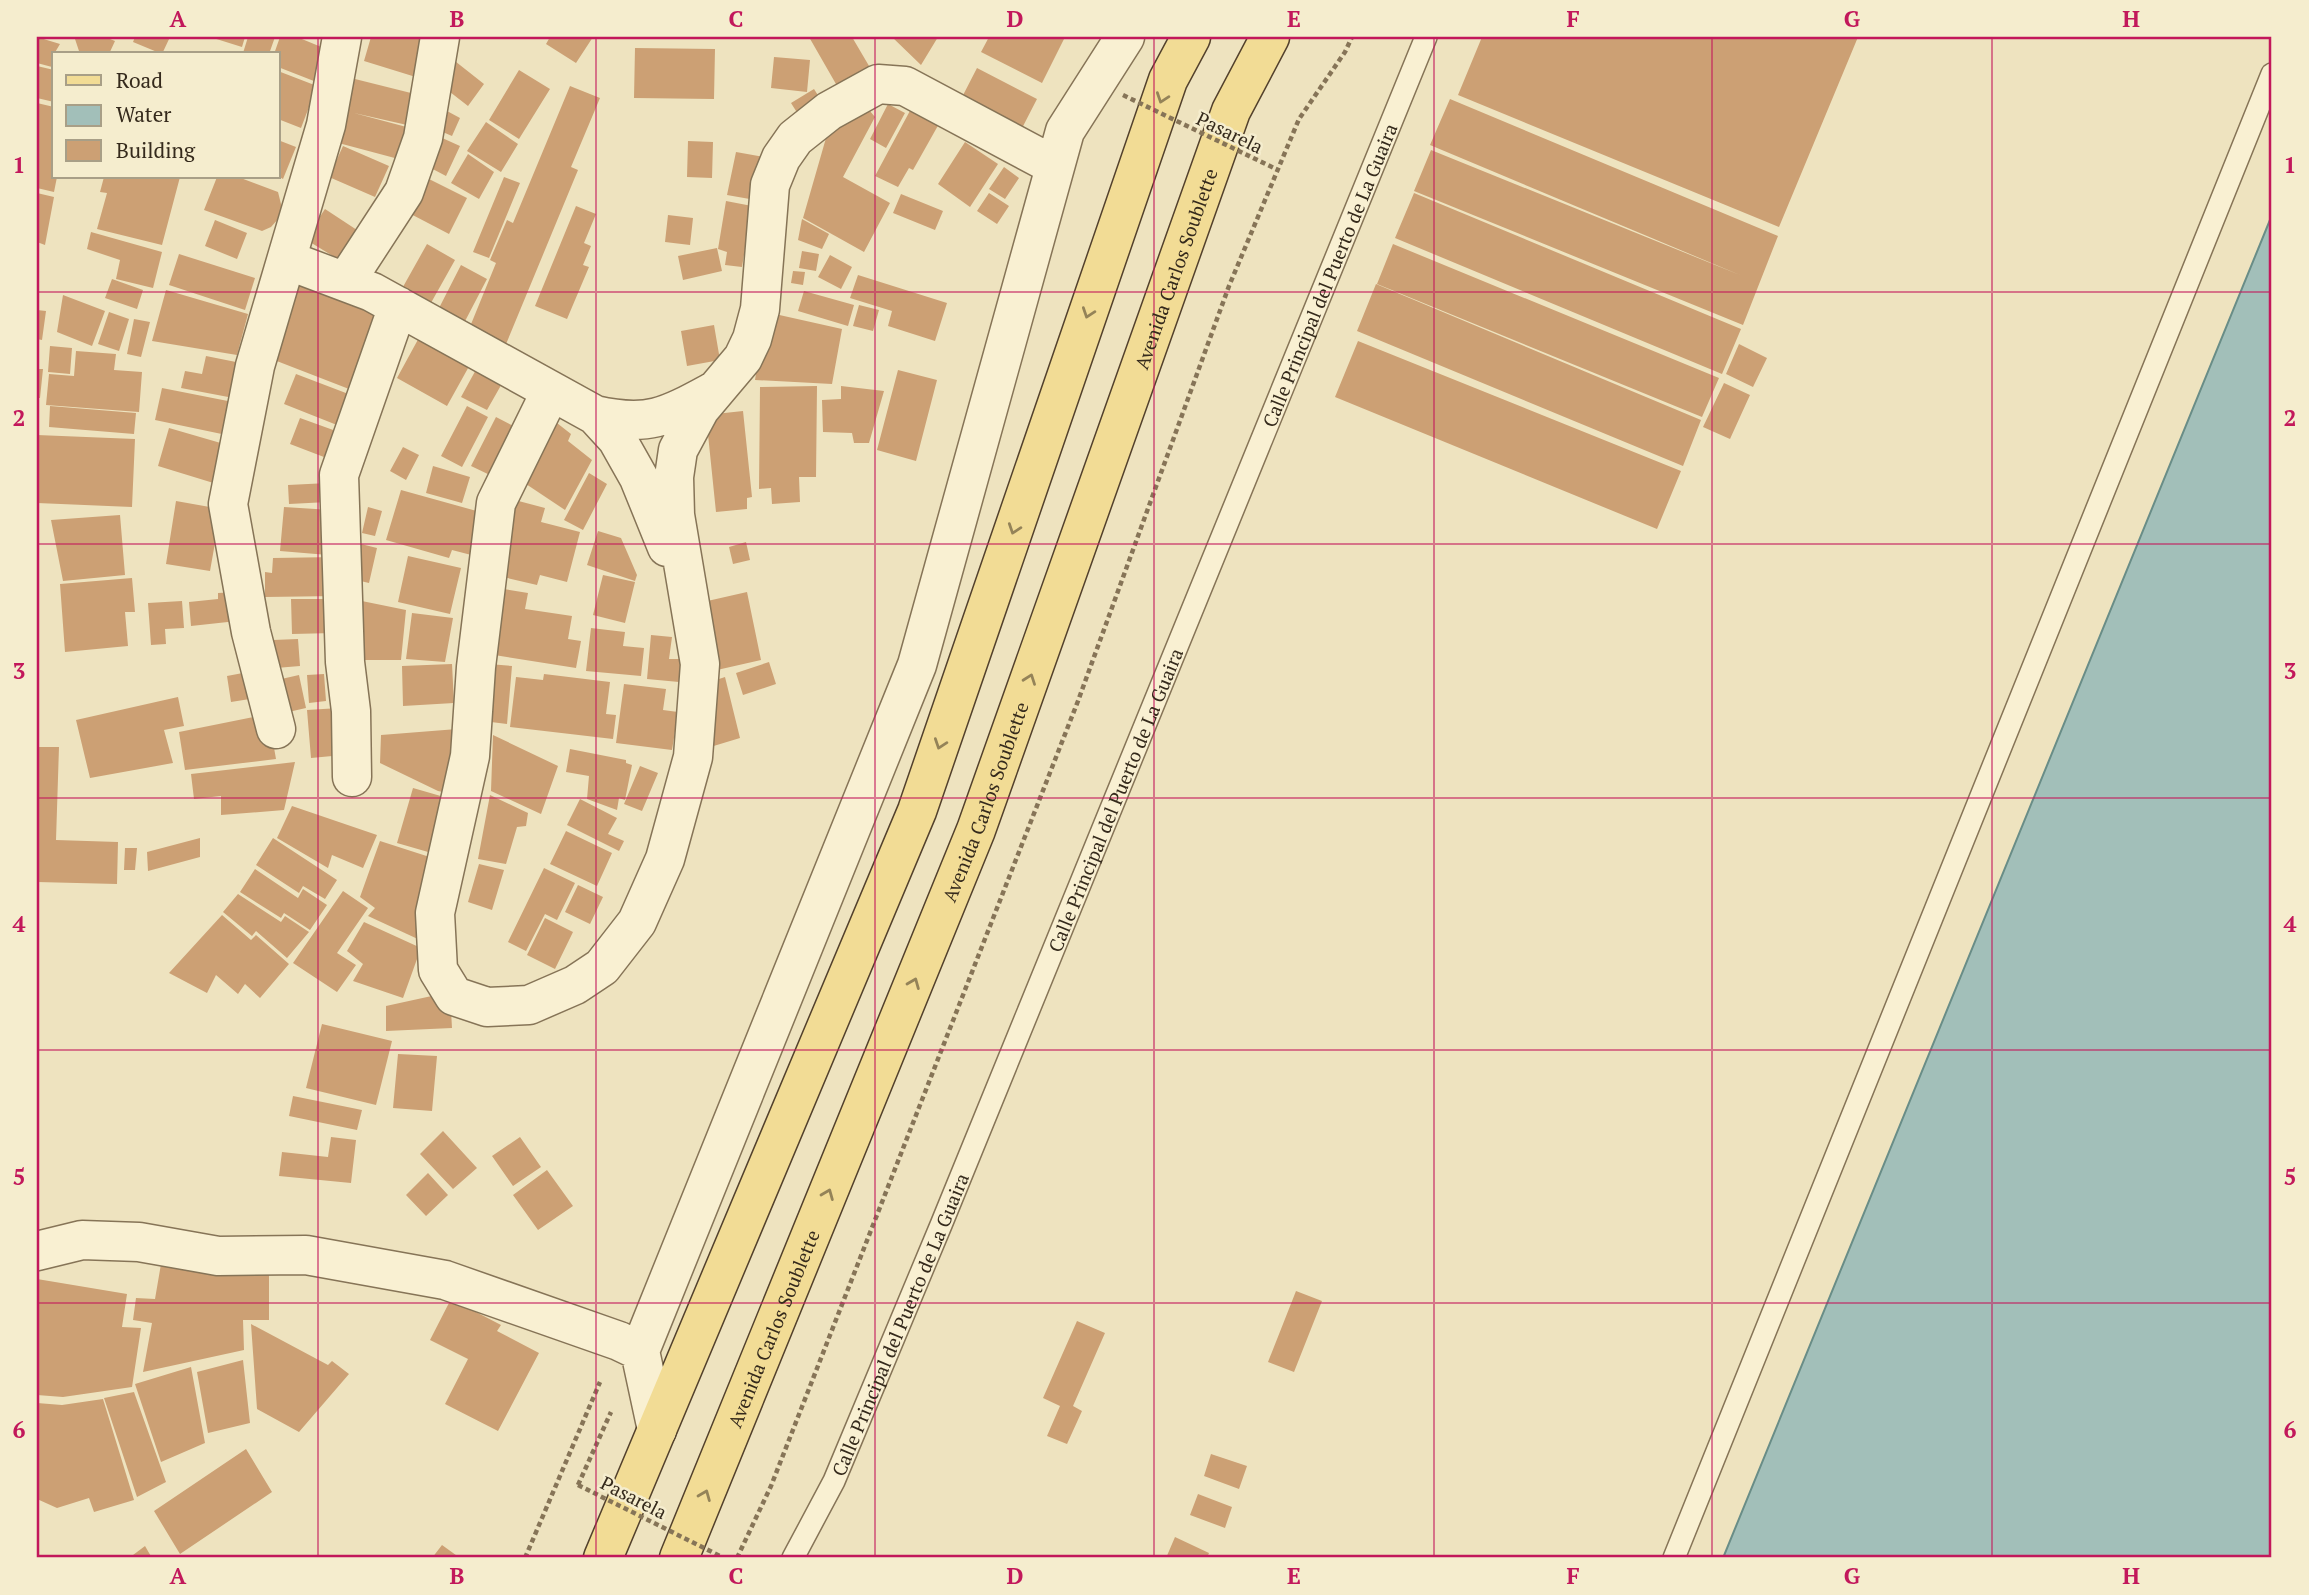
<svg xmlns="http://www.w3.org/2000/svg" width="2309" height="1595" viewBox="0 0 2309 1595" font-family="'PT Serif',serif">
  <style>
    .water { fill: #a2bfb9; stroke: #698d87; stroke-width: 2 }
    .building { fill: #cca074 }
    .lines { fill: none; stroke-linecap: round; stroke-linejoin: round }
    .lane-casing { stroke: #867457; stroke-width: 24 }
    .street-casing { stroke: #867457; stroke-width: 41 }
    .primary-casing { stroke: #53412c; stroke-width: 41 }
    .path { stroke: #867457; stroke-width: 4.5; stroke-dasharray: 5 3.5; stroke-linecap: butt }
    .lane { stroke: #f9f0d2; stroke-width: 21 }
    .street { stroke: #f9f0d2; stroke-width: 38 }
    .primary { stroke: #f2dc95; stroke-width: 38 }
    .path-bridge { stroke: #867457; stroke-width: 4.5; stroke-dasharray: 5 3.5; stroke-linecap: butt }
    .oneway { stroke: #948358 }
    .grid { fill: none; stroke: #c2185b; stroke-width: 2; stroke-opacity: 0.55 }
    .labels { text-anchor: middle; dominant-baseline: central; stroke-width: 5; stroke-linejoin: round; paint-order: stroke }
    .street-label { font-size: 19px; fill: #352a1c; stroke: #f5edce }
    .neatline { fill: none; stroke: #c2185b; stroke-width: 2.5 }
    .grid-label { font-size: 23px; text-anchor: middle; font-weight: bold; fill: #c2185b }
  </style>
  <rect width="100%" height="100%" fill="#eee3bf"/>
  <path class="water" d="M2272,215V1558H1723Z"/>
  <path class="building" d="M37,37L60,44L54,54L52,67L37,63Z
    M76,37H105L115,41L109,54H80L75,39Z
    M135,37H170L162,54L133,42Z
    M210,37H245L242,47Z
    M248,37H275L269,54L243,53Z
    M280,37H297L331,51L319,83L278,67V54H274Z
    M371,37H428L419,78L364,61Z
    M550,37H593L576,63L546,44Z
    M809,37H852L872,71L840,91Z
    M892,37H938L921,65Z
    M989,37H1065L1042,83L981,52Z
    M1482,37H1858L1779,227L1458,95Z
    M635,48L715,49L714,99L634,98Z
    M446,54L484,84L468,106L441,85Z
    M774,57L810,60L807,92L771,88Z
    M37,66L54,70V102L37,98Z
    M977,68L1037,99L1019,134L959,103Z
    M519,70L550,89L519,139L489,120Z
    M278,71L317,86L301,128L278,119Z
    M347,77L415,94L407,125L354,113L414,129L406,161L331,141Z
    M570,86L600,98L571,167L578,170L504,349L467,334L496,263L490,260L507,220L513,223Z
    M814,89L826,108L803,122L791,103Z
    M1450,99L1778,236L1743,325L1414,191L1431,150L1740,275L1430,145Z
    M37,103L54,107V177H57L54,192L37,188Z
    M864,104L875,117L843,177L890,203L864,252L803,218L826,138Z
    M888,104L905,113L886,148L870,139Z
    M912,107L940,122L913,170L909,168L898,187L875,176Z
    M447,111L460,118L452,136L438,130Z
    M486,122L518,144L501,172L467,151Z
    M440,137L460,146L446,176L427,166Z
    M278,140L296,147L283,179L278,176Z
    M688,141L713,142L712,178L687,177Z
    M965,142L998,164L970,207L938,184Z
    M343,146L389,166L375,197L329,177Z
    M736,152L770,158L761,201L727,195Z
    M468,154L494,172L479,199L451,183Z
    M1004,167L1019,178L1005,199L989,189Z
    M423,176L467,198L449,234L405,211Z
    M104,177H180L162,245L97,229L107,193L100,192Z
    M217,177H238L278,192L282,208L279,218L271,227L262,231L204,210Z
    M504,177L520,183L489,258L473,252Z
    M37,193L54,197L45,245L37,242Z
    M989,193L1009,206L997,224L977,211Z
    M1414,193L1741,329L1722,374L1395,238Z
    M901,194L943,211L935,230L893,213Z
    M726,201L752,206L742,267L725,265L727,252L718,249Z
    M576,206L596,214L584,243L591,246L583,265L589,267L567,319L535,306Z
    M325,209L360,232L341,261L305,239Z
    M668,215L693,218L690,245L665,242Z
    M802,219L829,234L822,249L798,240Z
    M215,220L247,233L237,259L205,246Z
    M91,232L162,252L153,288L116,279L120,260L87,249Z
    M427,244L455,260L427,310L399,294Z
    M1393,244L1719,378L1702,417L1377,284Z
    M717,248L722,271L683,280L678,256Z
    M802,251L819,254L816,271L799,268Z
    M179,254L255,278L245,310L169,285Z
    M830,255L852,267L841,289L818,277Z
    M461,265L487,279L463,325L437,312Z
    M793,271L805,272L803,285L791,283Z
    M858,275L947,303L935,341L888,326L892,311L850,298Z
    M300,278L380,308L349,389L269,358Z
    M112,279L143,290L137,309L105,298Z
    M1376,284L1701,420L1683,466L1357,331Z
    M166,290L248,314L237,355L152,341Z
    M804,291L854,305L848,326L798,311Z
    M63,295L105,311L92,346L57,332Z
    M859,305L879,310L873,331L853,326Z
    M37,310L46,311L42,340L37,339Z
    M109,312L129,319L119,351L98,344Z
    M766,312L842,329L832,384L755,380Z
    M134,319L150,322L141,357L127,354Z
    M714,325L720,360L687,366L681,331Z
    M421,334L472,361L447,406L397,378Z
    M1358,341L1681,471L1657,529L1335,397Z
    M1739,344L1767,358L1753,387L1726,374Z
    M50,346L72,348L70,374L48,372Z
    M76,351L116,354L114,370L142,372L139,412L46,405L49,374L74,376Z
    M206,356L251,365L244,400L181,388L185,371L202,374Z
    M478,366L504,380L487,410L461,397Z
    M37,369H43L40,398H37Z
    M898,370L937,380L916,461L877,450Z
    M296,374L359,398L347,429L284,404Z
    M1724,383L1750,395L1730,439L1703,427Z
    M817,386L816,477H799L800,502L772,504L771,488L759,489L760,387Z
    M841,386L884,391L869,443H854L852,433L823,432L822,400L841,399Z
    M162,388L243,404L236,437L155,420Z
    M50,406L136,413L134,434L49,427Z
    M467,406L488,417L462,467L441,456Z
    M743,411L752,497L747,498V509L716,512L706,415Z
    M548,416L571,434L568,441L592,460L565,510L520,480Z
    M496,417L517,428L492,476L471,466Z
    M300,418L347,435L337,462L290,444Z
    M169,428L231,446L220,485L158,466Z
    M37,435L135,439L132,507L37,503Z
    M403,447L419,455L406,480L390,471Z
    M433,466L470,477L462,503L426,493Z
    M589,473L607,484L583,530L564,520Z
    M328,483V502L289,504L288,485Z
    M401,490L491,515L479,557L452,550L449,558L386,540Z
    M511,499L545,508L541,522L580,532L567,582L540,575L537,585L499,576Z
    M176,501L221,509L210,571L166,564Z
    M284,507L331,510L328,555L280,551Z
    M368,507L382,511L375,536L362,533Z
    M120,515L125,575L63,581L51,520Z
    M598,531L621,538L637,575L635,581L587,565Z
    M746,542L750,560L733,564L729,547Z
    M357,543L377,548L369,583L348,578Z
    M408,556L461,568L450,614L398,602Z
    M336,557L337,596L265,597V572L272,573L273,558Z
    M603,575L635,582L625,623L593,615Z
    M132,578L135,612H125L128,646L65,652L60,584Z
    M498,588L528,593L525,609L572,616L568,639L581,641L576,668L488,654Z
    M235,592L237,621L191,626L189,602L218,599V593Z
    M747,592L761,660L717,670L703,602Z
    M291,599H333L334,633L292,634Z
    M352,599L406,610L401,660H360Z
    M182,601L184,628L165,629L166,644L151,645L148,603Z
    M412,613L453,618L445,662L406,659Z
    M591,628L625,632L623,646L644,648L641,676L586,671Z
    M651,635L672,637L669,659H682L679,682L647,679Z
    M298,639L300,666L276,668L273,640Z
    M769,662L776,684L743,695L736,673Z
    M452,664L454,703L403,706L402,666Z
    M489,664L512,666L507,724L483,721Z
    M258,670L262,697L231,702L227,676Z
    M324,674L326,701L309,703L307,675Z
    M544,674L610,682L606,714L616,715L613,739L510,727L516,677L543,680Z
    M299,675L306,708L284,713L277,680Z
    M725,677L740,738L707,748L716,680Z
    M624,684L666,689L663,710L678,712L672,750L616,743Z
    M178,697L184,726L164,730L173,763L90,778L76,720Z
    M339,708L343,755L311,758L307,710Z
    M268,714L276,759L185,770L179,732Z
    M470,728V798L438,791L380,763L381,735Z
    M493,735L558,766L541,814L491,791Z
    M37,747H59L56,840L118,842L117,884L37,882Z
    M570,749L626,760V763L632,765L625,800L619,798L617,810L587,799L589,776L566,772Z
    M295,762L284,810L221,815V796L194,799L191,774Z
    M640,766L658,773L642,811L624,804Z
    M413,788L458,801L442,856L397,843Z
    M490,795L528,813L526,826L517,827L506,864L478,859Z
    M580,799L617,818L608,834L624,841L619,851L567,825Z
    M292,806L377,835L363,868L332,855L328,868L277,838Z
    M566,831L612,853L597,886L550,864Z
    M200,838V857L148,871L147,852Z
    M273,838L337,880L325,899L303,886L299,893L256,865Z
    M380,841L442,861L420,940L368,916L375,908L360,897Z
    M125,848H137L135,870H124Z
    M479,864L504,870L492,910L468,902Z
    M544,868L575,883L557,920L545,914L526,951L508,942Z
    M255,869L298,898L303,889L327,905L310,930L284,913L281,918L240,892Z
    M578,885L603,897L590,924L565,912Z
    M343,891L368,908L337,953L356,965L337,992L293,963Z
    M238,894L281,922L285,916L309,932L287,958L256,931L252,936L223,912Z
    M222,915L251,940L256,935L289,964L260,998L245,984L238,994L216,975L207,993L169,973Z
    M545,918L573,932L555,969L527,955Z
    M364,922L421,948L403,998L353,981L363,964L347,951Z
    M450,992L452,1028L386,1031V1006Z
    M322,1024L392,1041L376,1105L306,1088Z
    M398,1054L437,1056L432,1111L393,1108Z
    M293,1096L362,1110L357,1130L289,1116Z
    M443,1131L477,1168L453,1189L420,1154Z
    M331,1137L356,1140L351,1183L279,1176L282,1152L328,1157Z
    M520,1137L541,1167L513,1186L492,1156Z
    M547,1170L573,1206L538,1230L513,1195Z
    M428,1173L448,1195L426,1216L406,1195Z
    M161,1264L269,1272V1320H243L244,1350L143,1372L152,1323L133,1320L136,1298L155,1299Z
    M37,1279L127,1294L122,1327L141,1328L132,1387L63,1397L37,1395Z
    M1296,1291L1322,1301L1294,1372L1268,1362Z
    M451,1299L501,1325L497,1331L539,1353L498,1431L445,1404L468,1359L430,1340Z
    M1077,1321L1105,1333L1073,1406L1082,1411L1067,1444L1047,1436L1060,1406L1043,1398Z
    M251,1324L328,1365L332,1361L349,1374L299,1432L257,1409Z
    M243,1360L250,1423L208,1433L197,1372Z
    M191,1367L205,1443L161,1462L135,1384Z
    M134,1392L166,1482L137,1497L104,1398Z
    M103,1399L134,1500L94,1512L89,1498L57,1508L37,1499V1403L62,1405Z
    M246,1449L272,1492L180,1554L154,1511Z
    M1211,1454L1247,1466L1239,1489L1204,1476Z
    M1198,1494L1232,1507L1225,1528L1190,1515Z
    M1175,1537L1209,1553L1207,1558H1166Z
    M442,1545L460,1558H432Z
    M145,1546L152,1558H129Z"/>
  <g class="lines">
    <g class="lane-casing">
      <g id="lane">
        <path id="s1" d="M793,1558L834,1481L941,1225L1426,37"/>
        <path d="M1674,1558L2272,74"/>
      </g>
    </g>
    <g class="street-casing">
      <path id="street" d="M287,260L372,292L595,415L617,439L639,478L667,547
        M346,281L404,192L423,138L440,37
        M551,391L496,503L476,667L470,756L435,913L438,970L454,996L487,1007L529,1005L575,985L602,967L637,922L665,859L693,757L700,664L675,515L674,477L678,450L700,409L743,358L752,339L760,309L770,185L781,158L795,138L829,111L878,84L905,86L1055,166
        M595,415C648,427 666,417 712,392
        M276,729L251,632L228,504L255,366L326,125L342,37
        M352,777L351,711L345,662L339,475L398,306
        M37,1251L82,1240L139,1242L218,1256L306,1255L445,1280L619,1341L640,1351
        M657,1430L640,1351L917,665L1065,131L1125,37"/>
    </g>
    <g class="primary-casing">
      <g id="primary">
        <path d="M603,1558L917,811L1168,80L1191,37"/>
        <path id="s2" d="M679,1558L976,830L1231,111L1270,37"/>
      </g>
    </g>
    <path class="path" d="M578,1485L611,1412
      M525,1558L600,1382
      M737,1558L771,1486L1078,701L1229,286L1299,119L1345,52L1352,37"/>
    <use href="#lane" class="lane"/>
    <use href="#street" class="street"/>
    <use href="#primary" class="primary"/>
    <path class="path-bridge" d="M1123,95L1276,169
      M578,1485L724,1558"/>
  </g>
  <defs><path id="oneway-chevron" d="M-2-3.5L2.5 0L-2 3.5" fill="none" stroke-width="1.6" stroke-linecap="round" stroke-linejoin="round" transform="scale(1.75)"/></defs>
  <g class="oneway">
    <use href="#oneway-chevron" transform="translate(1162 98) rotate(109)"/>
    <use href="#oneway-chevron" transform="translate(1088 313) rotate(109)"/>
    <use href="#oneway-chevron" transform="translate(1014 529) rotate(109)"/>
    <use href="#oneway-chevron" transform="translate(1030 679) rotate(-70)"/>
    <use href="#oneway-chevron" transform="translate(940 744) rotate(109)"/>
    <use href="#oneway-chevron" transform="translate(914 983) rotate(-68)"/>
    <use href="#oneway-chevron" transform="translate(828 1194) rotate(-68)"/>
    <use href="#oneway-chevron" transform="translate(705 1495) rotate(-68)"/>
  </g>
  <path class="grid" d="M318,37V1558M596,37V1558M875,37V1558M1154,37V1558M1434,37V1558M1712,37V1558M1992,37V1558M37,292H2272M37,544H2272M37,798H2272M37,1050H2272M37,1303H2272"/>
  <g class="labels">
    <g class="street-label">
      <text transform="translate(1230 132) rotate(26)">Pasarela</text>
      <text stroke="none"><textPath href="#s2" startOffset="1382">Avenida Carlos Soublette</textPath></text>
      <text stroke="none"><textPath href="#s1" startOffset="1391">Calle Principal del Puerto de La Guaira</textPath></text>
      <text stroke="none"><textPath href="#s1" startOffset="824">Calle Principal del Puerto de La Guaira</textPath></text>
      <text stroke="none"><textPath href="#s2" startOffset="816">Avenida Carlos Soublette</textPath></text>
      <text stroke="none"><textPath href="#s1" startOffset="257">Calle Principal del Puerto de La Guaira</textPath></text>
      <text stroke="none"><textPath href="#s2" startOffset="248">Avenida Carlos Soublette</textPath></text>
      <text transform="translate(634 1497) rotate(27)">Pasarela</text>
    </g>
  </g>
  <rect width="2309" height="1595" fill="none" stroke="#f5edce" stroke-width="77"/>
  <rect x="52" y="52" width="228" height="126" fill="#f5edce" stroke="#a89f87" stroke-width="2"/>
  <rect x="66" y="75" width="35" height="10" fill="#f2dc95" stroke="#a89f87" stroke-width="2"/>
  <text x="116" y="88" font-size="21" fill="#352a1c">Road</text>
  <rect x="66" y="105" width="35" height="21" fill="#a2bfb9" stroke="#a89f87" stroke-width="2"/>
  <text x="116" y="122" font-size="21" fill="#352a1c">Water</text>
  <rect x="66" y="140" width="35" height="21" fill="#cca074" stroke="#a89f87" stroke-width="2"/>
  <text x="116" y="158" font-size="21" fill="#352a1c">Building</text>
  <rect x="38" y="38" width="2232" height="1518" class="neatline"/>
  <g class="grid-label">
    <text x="178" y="27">A</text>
    <text x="457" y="27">B</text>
    <text x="736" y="27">C</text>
    <text x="1015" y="27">D</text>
    <text x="1294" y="27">E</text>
    <text x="1573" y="27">F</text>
    <text x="1852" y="27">G</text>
    <text x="2131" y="27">H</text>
    <text x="19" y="173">1</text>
    <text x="2290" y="173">1</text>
    <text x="19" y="426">2</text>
    <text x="2290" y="426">2</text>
    <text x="19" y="679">3</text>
    <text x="2290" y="679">3</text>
    <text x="19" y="932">4</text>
    <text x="2290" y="932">4</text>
    <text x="19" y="1185">5</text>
    <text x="2290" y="1185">5</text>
    <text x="19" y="1438">6</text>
    <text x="2290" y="1438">6</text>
    <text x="178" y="1584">A</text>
    <text x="457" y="1584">B</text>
    <text x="736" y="1584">C</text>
    <text x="1015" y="1584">D</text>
    <text x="1294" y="1584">E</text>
    <text x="1573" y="1584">F</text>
    <text x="1852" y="1584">G</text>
    <text x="2131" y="1584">H</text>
  </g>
</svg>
